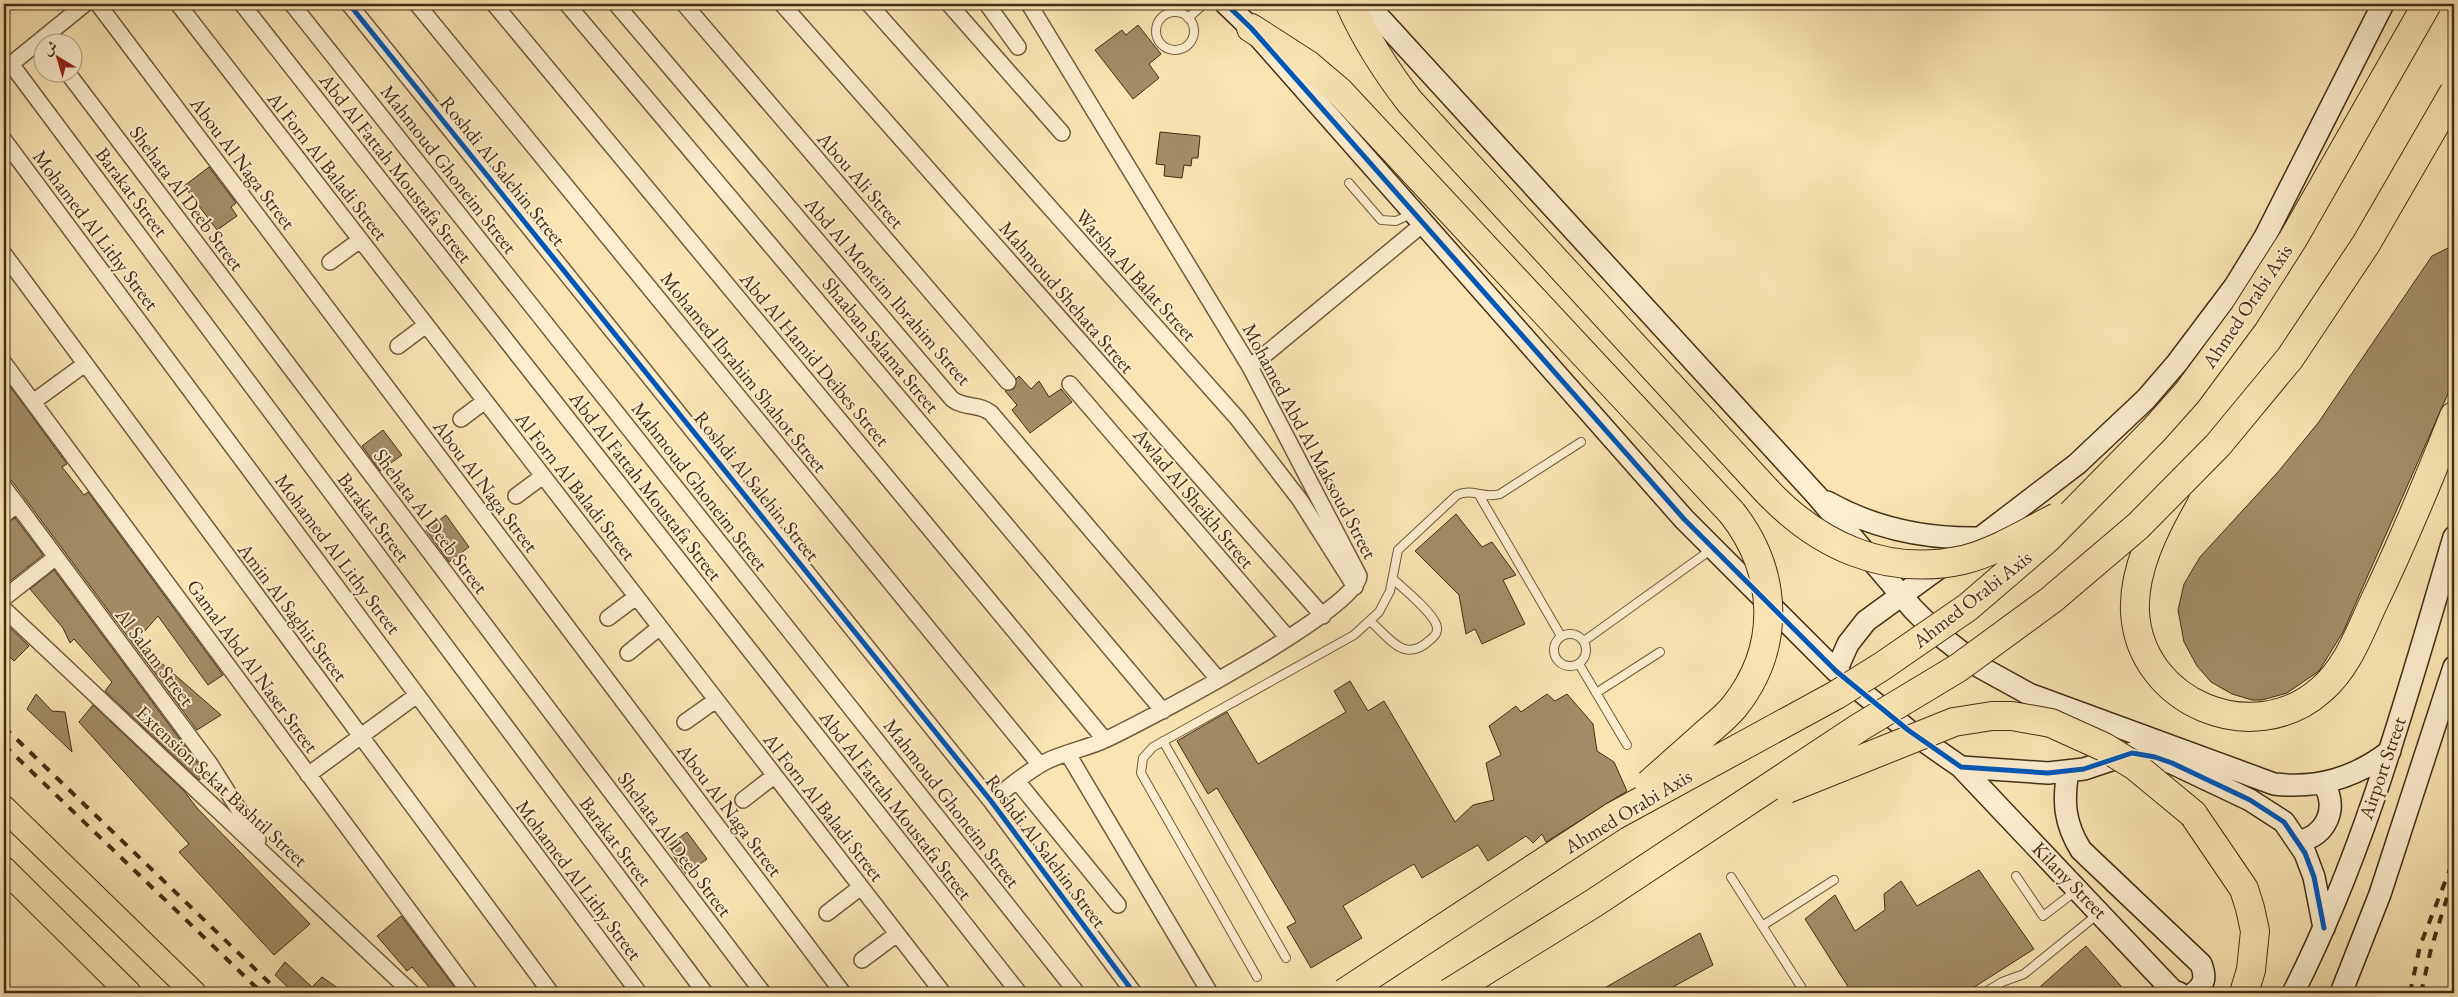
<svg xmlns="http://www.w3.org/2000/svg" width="2458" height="997" viewBox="0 0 2458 997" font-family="'EB Garamond',Amiri,serif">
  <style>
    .building { fill: #a38c67; stroke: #452d14 }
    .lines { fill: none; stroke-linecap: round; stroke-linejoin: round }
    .lane-casing { stroke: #725b3c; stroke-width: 10 }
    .street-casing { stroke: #725b3c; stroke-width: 18 }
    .secondary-casing { stroke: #452d14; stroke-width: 24 }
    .primary-casing { stroke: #452d14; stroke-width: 26 }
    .highway-casing { stroke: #452d14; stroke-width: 30 }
    .lane { stroke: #fcedce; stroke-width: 8 }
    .street { stroke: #fcedce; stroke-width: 15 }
    .secondary { stroke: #fcedce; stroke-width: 21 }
    .primary { stroke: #fae4b3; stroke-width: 24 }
    .highway { stroke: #fae4b3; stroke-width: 28 }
    .rail { stroke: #452d14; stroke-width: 4; stroke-dasharray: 9 9; stroke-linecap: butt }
    .highway-bridge-casing { stroke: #452d14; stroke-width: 30; stroke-linecap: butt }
    .highway-bridge { stroke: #fae4b3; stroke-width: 28 }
    .cycleway-casing { stroke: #fcedce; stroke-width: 8 }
    .cycleway { stroke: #0057b8; stroke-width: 5 }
    .labels { text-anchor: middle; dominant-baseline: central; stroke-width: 4; stroke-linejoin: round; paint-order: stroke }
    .street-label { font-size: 20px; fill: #452d14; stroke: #fcedce }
  </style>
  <rect width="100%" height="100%" fill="#fae4b3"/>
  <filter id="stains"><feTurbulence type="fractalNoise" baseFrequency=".004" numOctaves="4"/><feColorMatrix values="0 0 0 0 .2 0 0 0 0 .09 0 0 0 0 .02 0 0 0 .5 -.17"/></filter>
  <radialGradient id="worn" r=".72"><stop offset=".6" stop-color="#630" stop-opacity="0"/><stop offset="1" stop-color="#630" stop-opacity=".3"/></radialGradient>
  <path class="building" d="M1138,25L1161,54L1149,64L1159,78L1133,99L1095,50L1122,30L1126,35Z
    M1160,132L1200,136L1198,158H1192L1191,166L1184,165L1182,178L1164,176L1165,165L1156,164Z
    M209,167L236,203L231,207L237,216L217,230L184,186Z
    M2454,245V380L2343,632L2319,671L2287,693L2262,700H2252L2232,694L2211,682L2197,666L2184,642L2178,610L2184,584L2200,557L2278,472L2318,423L2432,256Z
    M1019,376L1031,389L1039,381L1049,397L1061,389L1072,402L1030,433L1012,410L1017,405L1005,391L1014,389L1016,379Z
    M4,378L67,464L62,467L84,495L88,492L223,675L208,685L158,616L136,641L221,715L197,730L12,481L4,478Z
    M383,430L402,455L380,471L362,446Z
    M1456,514L1482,547L1492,542L1516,575L1503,580L1525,624L1482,644L1475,629L1466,634L1459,595L1415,551Z
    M446,515L469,547L449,562L426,530Z
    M15,518L43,555L10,581L4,574V524Z
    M54,570L202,769L206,775L199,780L105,691L112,682L74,639L70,643L63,628L30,589Z
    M4,622L29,646L14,661L4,651Z
    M1350,681L1368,711L1384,701L1455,822L1473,805L1494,800L1486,763L1501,755L1489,726L1516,706L1521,712L1547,694L1555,701L1567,694L1593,724L1597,751L1614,762L1627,791L1546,842L1542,834L1533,843L1526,836L1488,861L1478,845L1422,878L1414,864L1343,906L1362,938L1311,968L1287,927L1296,922L1217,788L1208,794L1177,741L1227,712L1258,764L1346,712L1334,691Z
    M36,694L52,711L65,712L72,752L27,709Z
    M93,705L184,791L197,808L310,924L274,955L179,852L189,844L79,722Z
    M687,832L707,859L686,874L667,847Z
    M1979,870L2034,949L1965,993H1852L1805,919L1835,895L1855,931L1885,910L1884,894L1901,881L1917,906Z
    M401,916L459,993H434L412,967L407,971L377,936Z
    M1700,933L1713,965L1662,993H1596Z
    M2086,946L2127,993H2033Z
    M285,962L312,987L322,977L345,993H294L275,975Z"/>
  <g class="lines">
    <g class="lane-casing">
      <path id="lane" d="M1156 31a19 19 0 1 1 38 0a19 19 0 1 1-38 0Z
        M1188,18L1204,4
        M1349,183L1381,220L1396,221L1411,214
        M1479,495L1561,636
        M1370,621C1391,639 1404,664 1430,640C1435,636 1439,632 1436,624C1430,610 1405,590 1393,579
        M1554 650a16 16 0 1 1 32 0a16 16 0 1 1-32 0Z
        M1584,641L1712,549
        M1579,664L1627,745
        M1596,693L1660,652
        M1163,741L1286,958
        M2016,876L2043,916L2077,890
        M1731,877L1805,993
        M1762,926L1834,880
        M1257,977L1141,773L1143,758L1153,747L1354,635L1379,612L1390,591L1398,550L1457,495C1472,488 1484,499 1500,494L1581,442
        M1984,993L2002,982L2024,974L2098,914"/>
    </g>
    <g class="street-casing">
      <path id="street" d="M98,4L843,993
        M178,4L943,993
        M242,4L1019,993
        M292,4L1077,993
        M349,4L991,801L1134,993
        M417,4L1040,765
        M494,4L1105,740
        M567,4L1163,711
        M616,4L952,399C965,409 979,403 991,413L1218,679
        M684,4L1008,382
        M782,4L1323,616
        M869,4L1237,418L1300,500L1355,587
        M949,4L1062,133
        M987,4L1018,47
        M11,64L705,993
        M5,69L85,4
        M67,72L763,993
        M4,140L639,993
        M4,254L551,993
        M330,262L360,240
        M398,346L426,325
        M4,363L470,993
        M1250,367L1423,224
        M1070,384L1288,638
        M33,402L85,364
        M461,419L485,401
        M4,487L210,764L258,840
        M516,496L543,476
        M4,515L17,504
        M4,598L56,557
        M4,609L412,993
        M608,618L636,597
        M628,653L660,627
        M685,722L716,700
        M1068,754L1210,993
        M308,775L417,695
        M1017,781L1118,905
        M743,800L774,776
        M991,801C1008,788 1027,771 1047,761C1066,752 1088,748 1107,739C1145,721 1357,610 1359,576L1250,367L1029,4
        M827,913L861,887
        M862,960L897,934"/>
    </g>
    <g class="secondary-casing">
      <path id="secondary" d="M1226,4L1251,28L1684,519L1836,671L1908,730L1961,767L2048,773L2084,769L2132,753L2155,757L2172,763L2250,800L2284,822L2305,853L2314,877L2324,928
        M1367,4L1818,497L1913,609L1937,633L1980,667L2029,694L2274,784C2318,789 2355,778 2390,751
        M1827,502C1875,529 1926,539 1980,538
        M1836,671L1848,644L1866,621L1980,538L2077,464L2146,399L2177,363L2235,286L2265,237L2383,4
        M1961,767L2173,991L2179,993
        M2068,771C2063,801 2064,823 2081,850L2201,964C2206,977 2205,984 2194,993
        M2298,842C2327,835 2338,809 2324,784
        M2293,993C2366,850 2408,691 2454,537
        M2341,993L2380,894L2454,667"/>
    </g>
    <g class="primary-casing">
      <path id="primary" d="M4,808L194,993
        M4,869L129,993"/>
    </g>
    <g class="highway-casing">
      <path id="highway" d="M1350,4C1366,40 1386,71 1410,102L1765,489
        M1251,28L1307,64L1340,92L1732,513
        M2175,492C2155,527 2133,570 2135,612C2140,703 2253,750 2321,690C2347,668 2359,634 2373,604C2403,542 2429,479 2454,416
        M2193,814L2244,889L2250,908L2255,931L2251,970L2244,993"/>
    </g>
    <use href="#lane" class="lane"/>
    <use href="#street" class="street"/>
    <use href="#secondary" class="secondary"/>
    <use href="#primary" class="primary"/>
    <use href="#highway" class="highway"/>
    <path class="rail" d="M4,727L280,993
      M4,745L262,993
      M2410,993L2420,946L2454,859
      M2421,993L2431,949L2450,888
      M2450,993L2454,974"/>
    <g class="highway-bridge-casing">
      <path id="highway-bridge" d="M1765,489C1817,545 1885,577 1963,560C1996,552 2027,532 2057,517
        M1649,784C1667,768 1685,752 1703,736C1714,726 1725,718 1734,707C1782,647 1778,572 1732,513
        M1787,789L1954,722L1992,716H2012L2051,723L2104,747L2135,766L2193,814
        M1344,993L1614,816L1836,695L1881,667L1968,607L2047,539L2154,430L2187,393L2244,316L2293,239L2427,4
        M1449,993L1594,903L1860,727L1958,668L2051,600L2138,526L2218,445L2290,358L2366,244L2454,92"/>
    </g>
    <use href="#highway-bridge" class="highway-bridge"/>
    <g class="cycleway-casing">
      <path id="cycleway" d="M349,4L991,801L1134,993
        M1226,4L1251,28L1684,519L1836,671L1908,730L1961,767L2048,773L2084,769L2132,753L2155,757L2172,763L2250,800L2284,822L2305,853L2314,877L2324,928"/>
    </g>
    <use href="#cycleway" class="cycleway"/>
  </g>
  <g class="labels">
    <g class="street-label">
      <text transform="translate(243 163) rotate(53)">Abou Al Naga Street</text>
      <text transform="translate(328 166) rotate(52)">Al Forn Al Baladi Street</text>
      <text transform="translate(396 168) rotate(52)">Abd Al Fattah Moustafa Street</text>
      <text transform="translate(449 169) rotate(52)">Mahmoud Ghoneim Street</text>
      <text transform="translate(503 171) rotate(51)">Roshdi Al Salehin Street</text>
      <text transform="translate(861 180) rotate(49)">Abou Ali Street</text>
      <text transform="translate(132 192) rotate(53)">Barakat Street</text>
      <text transform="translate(187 198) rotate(53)">Shehata Al Deeb Street</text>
      <text transform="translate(96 230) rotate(53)">Mohamed Al Lithy Street</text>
      <text transform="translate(1136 275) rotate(48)">Warsha Al Balat Street</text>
      <text transform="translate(888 291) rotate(49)">Abd Al Moneim Ibrahim Street</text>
      <text transform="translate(1067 297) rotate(49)">Mahmoud Shehata Street</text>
      <text transform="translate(2247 306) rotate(-56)">Ahmed Orabi Axis</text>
      <text transform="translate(881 345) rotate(50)">Shaaban Salama Street</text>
      <text transform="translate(815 359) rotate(50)">Abd Al Hamid Deibes Street</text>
      <text transform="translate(744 372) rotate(51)">Mohamed Ibrahim Shahot Street</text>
      <text transform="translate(1310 441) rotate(62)">Mohamed Abd Al Maksoud Street</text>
      <text transform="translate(486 486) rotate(53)">Abou Al Naga Street</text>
      <text transform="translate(576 486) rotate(52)">Al Forn Al Baladi Street</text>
      <text transform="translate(646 486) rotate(52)">Abd Al Fattah Moustafa Street</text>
      <text transform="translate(700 486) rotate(52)">Mahmoud Ghoneim Street</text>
      <text transform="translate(757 486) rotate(51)">Roshdi Al Salehin Street</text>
      <text transform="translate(1194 498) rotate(50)">Awlad Al Sheikh Street</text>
      <text transform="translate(374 517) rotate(53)">Barakat Street</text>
      <text transform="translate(431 521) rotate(53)">Shehata Al Deeb Street</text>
      <text transform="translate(338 554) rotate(53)">Mohamed Al Lithy Street</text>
      <text transform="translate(1972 599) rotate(-38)">Ahmed Orabi Axis</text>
      <text transform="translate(293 612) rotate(53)">Amin Al Saghir Street</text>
      <text transform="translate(155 657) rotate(53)">Al Salam Street</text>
      <text transform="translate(253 666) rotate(54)">Gamal Abd Al Naser Street</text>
      <text transform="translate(2382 768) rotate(-71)">Airport Street</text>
      <text transform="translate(222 786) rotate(43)">Extension Sekat Bashtil Street</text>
      <text transform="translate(952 803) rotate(52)">Mahmoud Ghoneim Street</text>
      <text transform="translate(896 805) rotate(52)">Abd Al Fattah Moustafa Street</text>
      <text transform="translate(824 807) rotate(52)">Al Forn Al Baladi Street</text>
      <text transform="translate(730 810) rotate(53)">Abou Al Naga Street</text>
      <text transform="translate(1628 811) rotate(-31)">Ahmed Orabi Axis</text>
      <text transform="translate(616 841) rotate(53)">Barakat Street</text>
      <text transform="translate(675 844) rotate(53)">Shehata Al Deeb Street</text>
      <text transform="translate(1046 851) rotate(53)">Roshdi Al Salehin Street</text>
      <text transform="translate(579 880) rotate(53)">Mohamed Al Lithy Street</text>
      <text transform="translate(2070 880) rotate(46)">Kilany Street</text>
    </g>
  </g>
  <rect width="2458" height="997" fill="none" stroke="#fae4b3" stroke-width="20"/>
  <rect x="5" y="5" width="2448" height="987" fill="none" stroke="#452d14" stroke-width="2.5"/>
  <rect x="10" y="10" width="2438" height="977" fill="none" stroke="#452d14"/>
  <g transform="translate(58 58) rotate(322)"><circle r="24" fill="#fcedce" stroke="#b3a084"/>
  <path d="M0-4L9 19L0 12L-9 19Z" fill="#8f2418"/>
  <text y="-8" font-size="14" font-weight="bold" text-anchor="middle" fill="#452d14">ش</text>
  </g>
  <rect width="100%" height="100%" filter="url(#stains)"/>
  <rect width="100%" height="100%" fill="url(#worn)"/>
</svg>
